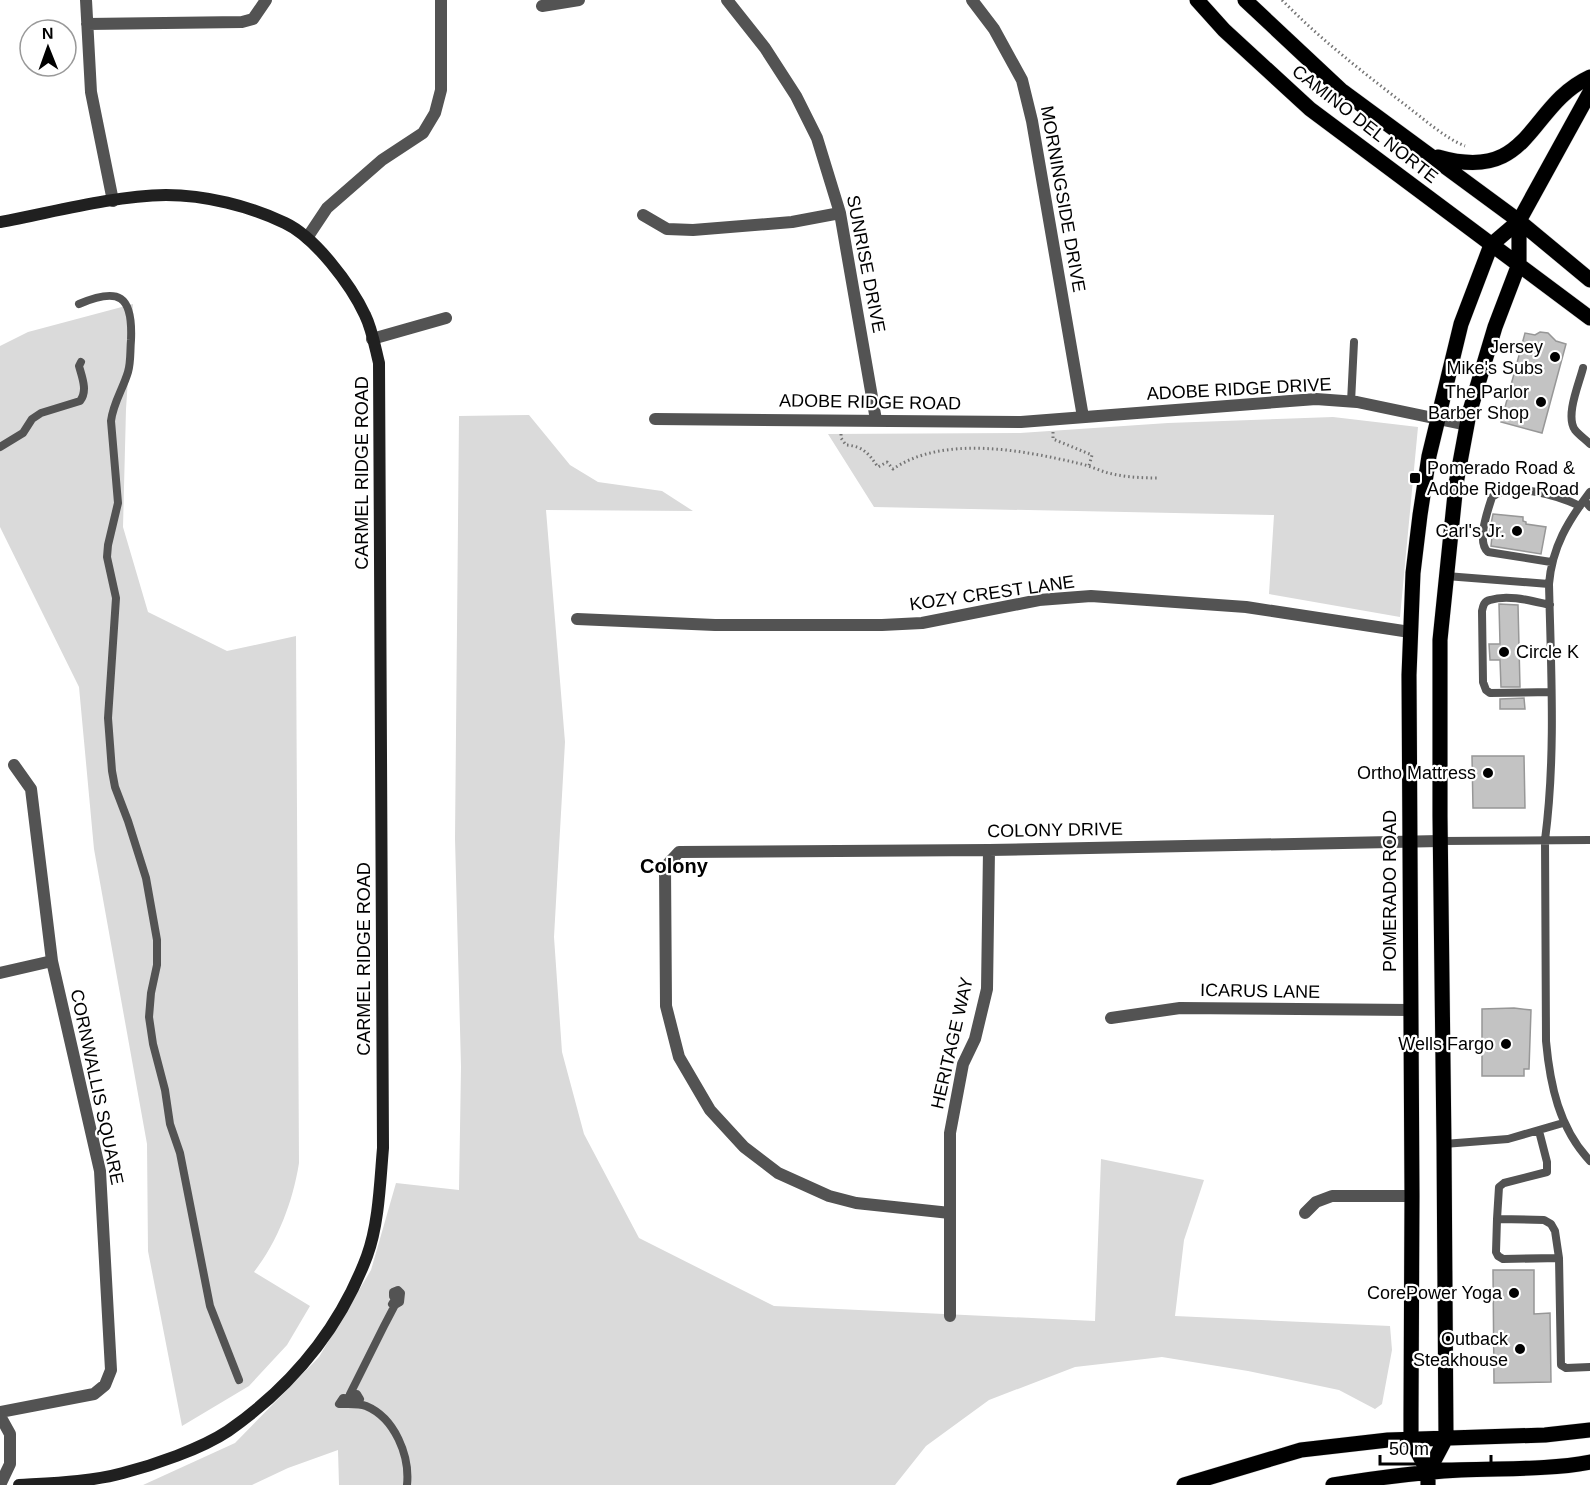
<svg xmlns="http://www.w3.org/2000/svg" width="1590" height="1485" viewBox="0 0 1590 1485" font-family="Arial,sans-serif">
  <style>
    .green { fill: #dadada }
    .building { fill: #c3c3c3; stroke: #979797; stroke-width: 1.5 }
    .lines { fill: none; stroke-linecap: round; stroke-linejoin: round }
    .primary-casing { stroke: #dbdbdb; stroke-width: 16 }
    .path { stroke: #757575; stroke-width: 3; stroke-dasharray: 1.5 3; stroke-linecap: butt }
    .lane { stroke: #535353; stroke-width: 8 }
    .street { stroke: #535353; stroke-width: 12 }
    .secondary { stroke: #202020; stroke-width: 12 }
    .primary { stroke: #000; stroke-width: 15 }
    .poi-dot { fill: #000; stroke: #fff; stroke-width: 2 }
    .labels { text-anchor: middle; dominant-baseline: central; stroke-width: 4.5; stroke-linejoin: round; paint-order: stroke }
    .street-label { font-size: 18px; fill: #000; stroke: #fff }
    .poi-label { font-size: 18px; fill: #000; stroke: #fff; text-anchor: end }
    .neighbourhood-label { font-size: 20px; font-weight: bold; fill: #000; stroke: #fff }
  </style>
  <rect width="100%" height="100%" fill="#fff"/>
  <path class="green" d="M133,304L126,409L123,527L148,612L227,651L296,636L299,1163C293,1201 278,1241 254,1272L310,1306L287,1345L249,1386L182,1426L148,1251L147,1144L94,849L79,687L0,527V346L28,332Z
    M529,415L570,465L598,482L662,491L693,511L546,510L565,742L554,937L562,1052L584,1134L639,1238L774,1306L1095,1321L1101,1159L1204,1180L1184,1240L1175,1316L1390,1326L1392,1350L1382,1404L1375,1409L1339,1390L1248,1371L1162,1357L1075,1367L989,1400L926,1446L895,1485H339L338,1450L288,1468L252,1485H143L235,1443L319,1357L371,1270L396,1183L459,1190L461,1067L455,839L459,416Z
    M1333,417L1418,427L1400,617L1269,594L1274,515L874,507L828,434L1020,433L1168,423Z"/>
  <path class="building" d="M1540,332L1548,333L1556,341L1566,344L1542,433L1501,422L1525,333L1535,335Z
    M1493,514L1523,517V521L1526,522V524L1546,527L1541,554L1491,546L1492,536H1489V534Z
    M1499,604L1518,605L1520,687H1501L1500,660H1490L1489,644H1500Z
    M1524,698L1525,709H1500V699Z
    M1472,756H1524L1525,808H1473Z
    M1514,1008L1531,1010L1529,1069H1524V1076H1482V1009Z
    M1493,1270H1534V1314L1550,1313L1551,1382L1494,1383Z"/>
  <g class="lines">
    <g class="primary-casing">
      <path id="primary" d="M1197,0L1224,30L1310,109L1590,318
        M1245,0L1341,90L1519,221L1590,280
        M1438,157C1532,184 1527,106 1590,77
        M1428,1472L1446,1438L1444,1144L1440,816V640L1456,484L1469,414L1495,327L1519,264V221
        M1184,1485L1301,1450L1388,1440L1545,1435L1590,1430
        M1333,1485C1376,1478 1418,1472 1461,1470C1504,1468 1548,1470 1590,1462
        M1428,1485V1472L1411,1439V1413L1412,1196L1409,675L1413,573L1420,515L1429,456L1461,324L1491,245L1519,221L1590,92"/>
    </g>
    <path class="path" d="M1282,0C1321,40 1364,73 1408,107C1425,120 1445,138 1465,146
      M1053,432V439L1092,455L1089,466
      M841,434V438L846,445C863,446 869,454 878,467L887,462L893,469C943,435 1022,450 1077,463C1088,465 1098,470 1108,473C1124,477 1141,478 1158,478"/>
    <path class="lane" d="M79,304C119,287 133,295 131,340C130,351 131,362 128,372C123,389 113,403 111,421L118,503L108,545L107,557L116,598L108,718L112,771L115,787L128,821L146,878L157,940V965L151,993L149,1017L153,1044L165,1090L170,1124L180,1153L210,1306L239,1380
      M1583,368C1579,384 1565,416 1575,430C1579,435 1585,439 1590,444
      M1351,402L1354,342
      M0,447L23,433L32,419L41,413L80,401C88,391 82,377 79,366L81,362
      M1590,492C1568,521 1552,547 1549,584C1551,669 1556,756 1545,840L1546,1041C1550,1085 1559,1128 1590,1161
      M1584,500L1590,507
      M1551,562L1488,552C1476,542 1488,510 1492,497C1511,481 1559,496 1580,506
      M1446,576L1549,584
      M1550,605C1532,601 1508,594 1490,600C1484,601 1483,606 1482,611L1483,682L1486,690L1490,693L1551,692
      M1440,841L1590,840
      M1539,1131L1547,1162V1172L1504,1183L1499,1187L1497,1219L1544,1220L1551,1224L1555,1231L1559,1258L1561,1365L1566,1368L1590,1367
      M1444,1144L1508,1139L1563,1123
      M1497,1219L1496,1252L1498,1256L1503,1259L1559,1258
      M392,1304L397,1296H393V1292L398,1290L401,1293L400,1302L395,1305L384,1326L350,1394H357L360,1399L343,1398L339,1404C347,1404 359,1403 366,1406C395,1418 410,1456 407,1485"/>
    <path class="street" d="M86,0L91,92L113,201
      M727,0L765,48L796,96L817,138L840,213L876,420
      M972,0L994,29L1022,80L1032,121L1083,417
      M542,6L579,0
      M87,24L242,22L253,19L266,0
      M643,215L667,229L693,230L792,222L840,213
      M307,238L327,208L382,160L423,133L435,113L441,90V0
      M372,339L446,318
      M655,419L1021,422L1316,399L1357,402L1467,425
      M577,619L715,625H882L922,623L1039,600L1091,596L1246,607L1410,632
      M0,973L52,961
      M1111,1018L1180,1008L1410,1010
      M950,1213L856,1203L829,1196L778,1173L744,1147L710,1110L679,1057L666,1006L665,867L679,852L989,850L1440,841
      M1305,1213L1316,1202L1332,1196H1412
      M950,1316V1133L963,1064L975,1039L987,989L989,850
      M0,1412L94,1394L105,1385L111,1370L100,1171L52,961L31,789L14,765
      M0,1416L10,1434V1464L0,1485"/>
    <path class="secondary" d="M0,222C54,212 111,196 166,195C205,195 250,206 285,223C315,237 351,285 365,315C372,329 375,347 379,363L383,1148C380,1182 379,1223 367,1256C340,1328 291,1387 228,1431C201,1449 154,1465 123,1473C90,1482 53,1483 19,1485"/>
    <use href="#primary" class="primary"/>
  </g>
  <g class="poi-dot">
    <circle cx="1555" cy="357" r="6"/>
    <circle cx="1541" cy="402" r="6"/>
    <rect x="1409" y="472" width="12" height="12" rx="3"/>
    <circle cx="1517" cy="531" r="6"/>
    <circle cx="1504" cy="652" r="6"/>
    <circle cx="1488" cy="773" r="6"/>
    <circle cx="1506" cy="1044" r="6"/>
    <circle cx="1514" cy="1293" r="6"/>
    <circle cx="1520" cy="1349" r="6"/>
  </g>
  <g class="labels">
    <g class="street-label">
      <text transform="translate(1365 124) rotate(38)">CAMINO DEL NORTE</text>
      <text transform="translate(1063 199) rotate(80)">MORNINGSIDE DRIVE</text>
      <text transform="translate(866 264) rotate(79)">SUNRISE DRIVE</text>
      <text transform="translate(1239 389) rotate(-3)">ADOBE RIDGE DRIVE</text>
      <text transform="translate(870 402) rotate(1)">ADOBE RIDGE ROAD</text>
      <text transform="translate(362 473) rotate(-90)">CARMEL RIDGE ROAD</text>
      <text transform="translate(992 593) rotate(-8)">KOZY CREST LANE</text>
      <text transform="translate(1055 830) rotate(-1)">COLONY DRIVE</text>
      <text transform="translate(1390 891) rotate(-90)">POMERADO ROAD</text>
      <text transform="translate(364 959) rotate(-90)">CARMEL RIDGE ROAD</text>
      <text transform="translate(1260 991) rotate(1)">ICARUS LANE</text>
      <text transform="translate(952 1043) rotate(-77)">HERITAGE WAY</text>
      <text transform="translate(97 1087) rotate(78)">CORNWALLIS SQUARE</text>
    </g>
    <g class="poi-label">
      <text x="1543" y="347">Jersey<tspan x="1543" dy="21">Mike's Subs</tspan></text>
      <text x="1529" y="392">The Parlor<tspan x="1529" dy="21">Barber Shop</tspan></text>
      <text x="1427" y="468" text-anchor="start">Pomerado Road &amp;<tspan x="1427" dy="21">Adobe Ridge Road</tspan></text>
      <text x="1505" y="531">Carl's Jr.</text>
      <text x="1516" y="652" text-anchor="start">Circle K</text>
      <text x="1476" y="773">Ortho Mattress</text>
      <text x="1494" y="1044">Wells Fargo</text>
      <text x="1502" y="1293">CorePower Yoga</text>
      <text x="1508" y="1339">Outback<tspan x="1508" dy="21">Steakhouse</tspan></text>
    </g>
    <g class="neighbourhood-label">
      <text x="674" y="866">Colony</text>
    </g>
  </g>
  <g transform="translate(48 48) rotate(359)"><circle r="28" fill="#ffffff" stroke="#999999" stroke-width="1.5"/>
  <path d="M0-4.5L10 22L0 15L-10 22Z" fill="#000000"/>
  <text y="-9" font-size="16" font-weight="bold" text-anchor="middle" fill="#000000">N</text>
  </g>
  <path d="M1380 1455v9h111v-9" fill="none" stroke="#000000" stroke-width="3"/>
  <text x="1389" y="1455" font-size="18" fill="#000000" stroke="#ffffff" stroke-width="4.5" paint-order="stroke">50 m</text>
</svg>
